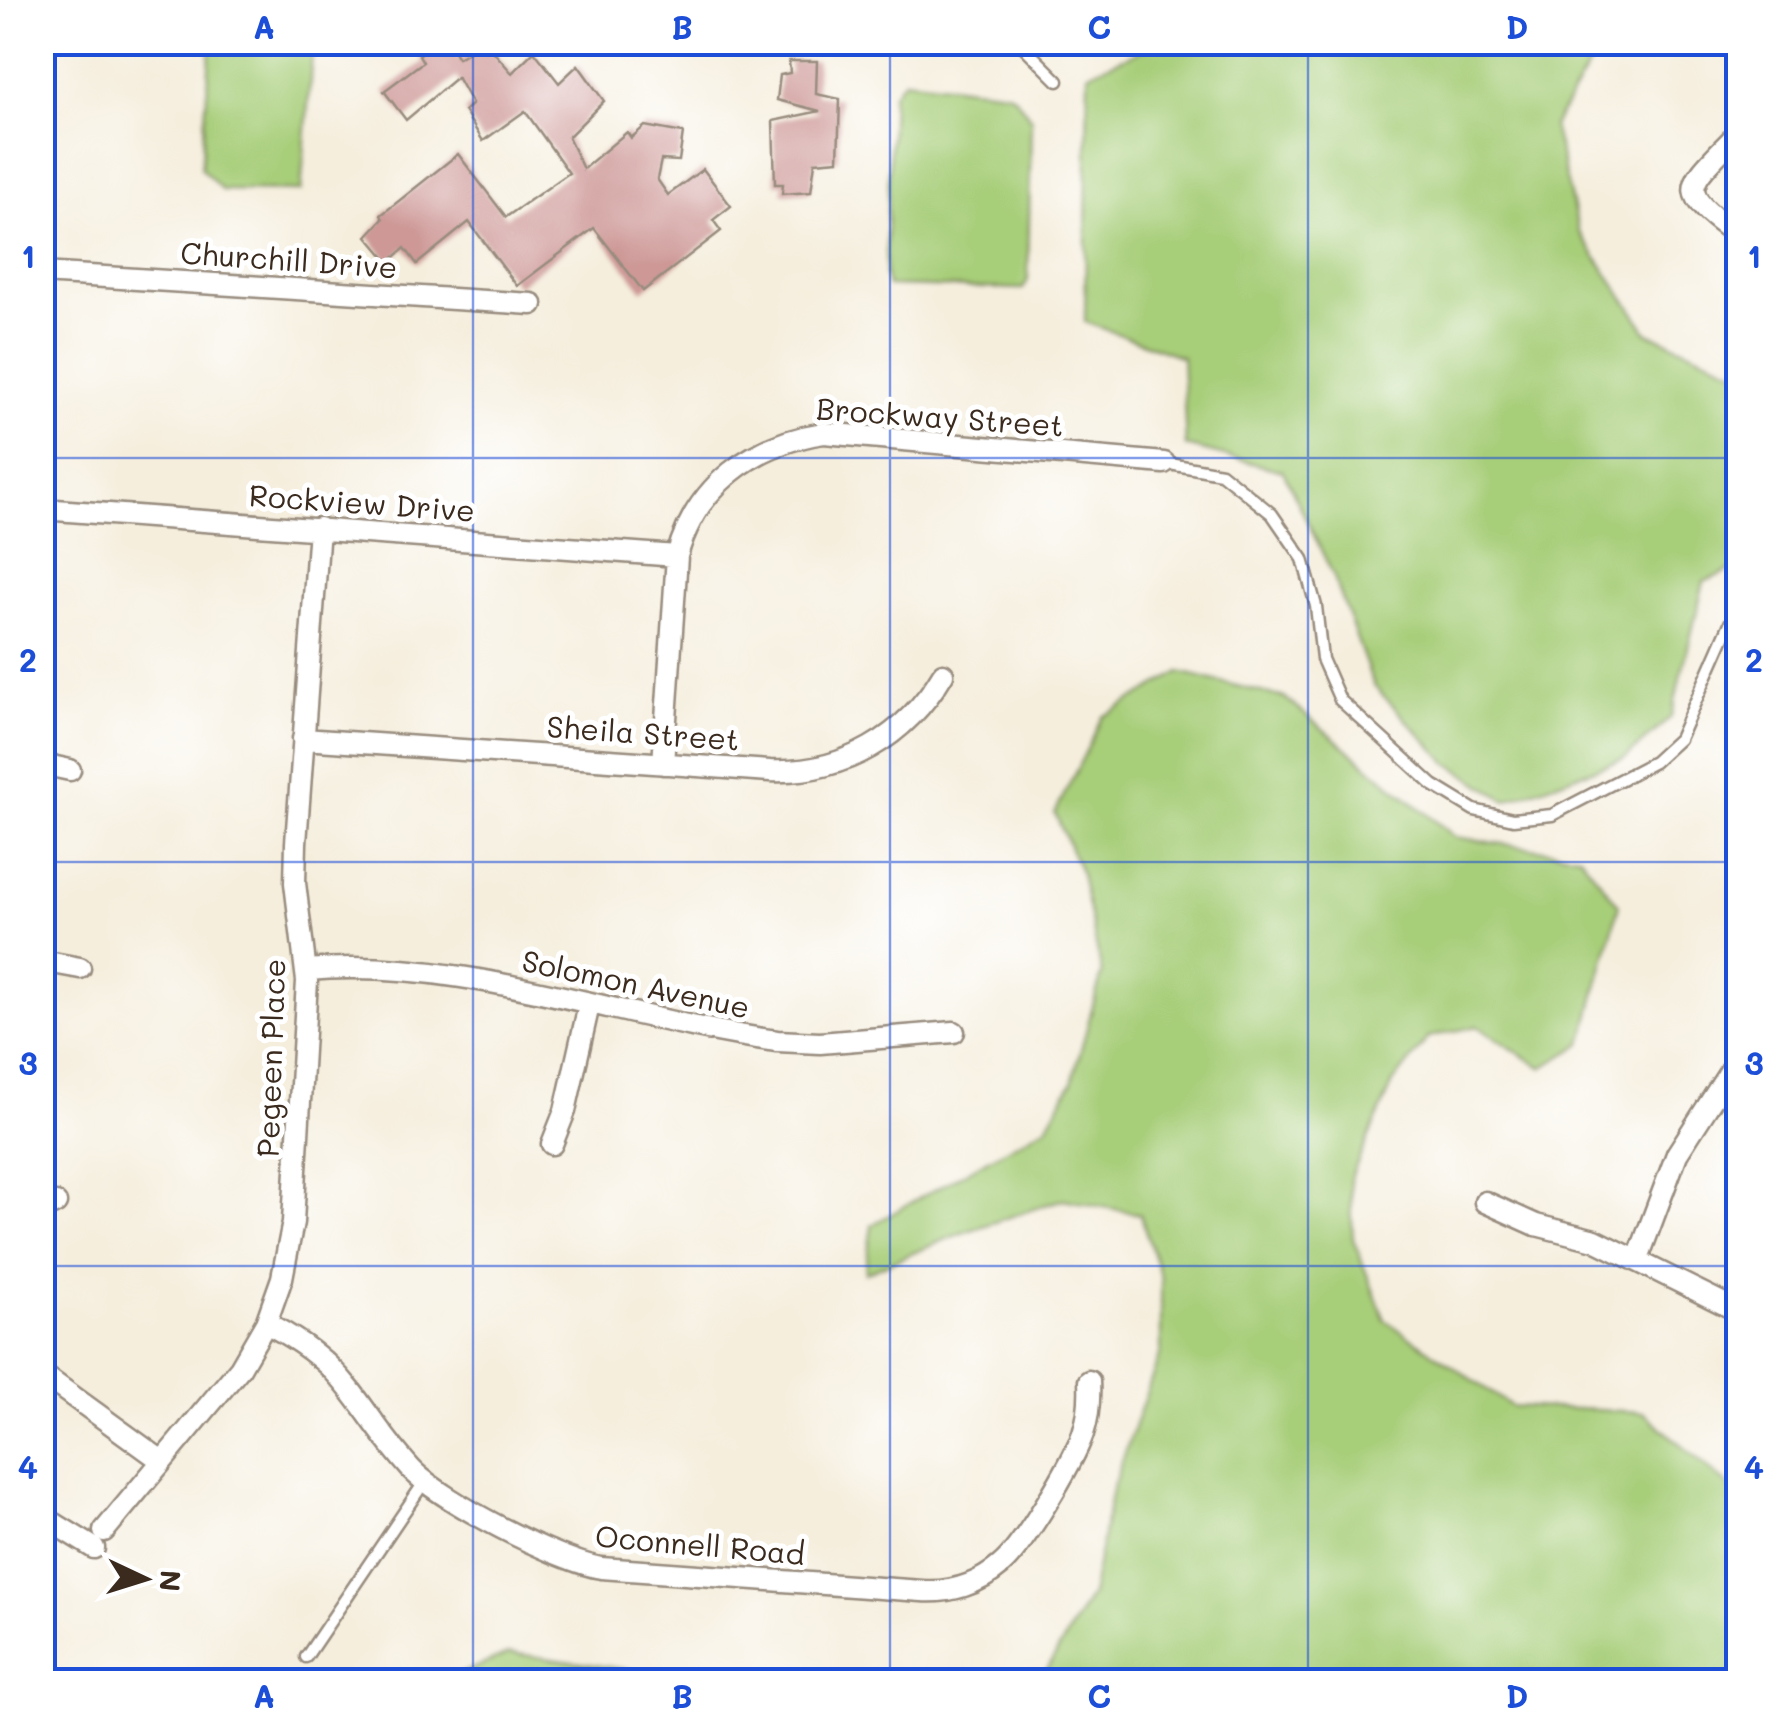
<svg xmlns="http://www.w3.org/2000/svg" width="1781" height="1724" viewBox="0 0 1781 1724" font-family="Mali,sans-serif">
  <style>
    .green { fill: #a7ce79; stroke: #717c4c; stroke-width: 2.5 }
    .building { fill: #cd9896 }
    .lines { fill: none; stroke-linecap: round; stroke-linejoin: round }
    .service-casing { stroke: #988c7e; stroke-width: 15 }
    .minor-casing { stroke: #988c7e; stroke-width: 25 }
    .service { stroke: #fff; stroke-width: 10 }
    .minor { stroke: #fff; stroke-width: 20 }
    .grid { fill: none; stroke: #1d4ed8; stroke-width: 2.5; stroke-opacity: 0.55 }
    .labels { text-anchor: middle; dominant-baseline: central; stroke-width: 10; stroke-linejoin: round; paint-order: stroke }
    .street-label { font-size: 30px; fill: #3b2a1e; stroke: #fff }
    .neatline { fill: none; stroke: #1d4ed8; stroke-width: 4 }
    .grid-label { font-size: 32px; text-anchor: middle; font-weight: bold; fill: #1d4ed8 }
  </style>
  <rect width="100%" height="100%" fill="#fff"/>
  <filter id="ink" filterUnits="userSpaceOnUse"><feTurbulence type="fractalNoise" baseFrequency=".01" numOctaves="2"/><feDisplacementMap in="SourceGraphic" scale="20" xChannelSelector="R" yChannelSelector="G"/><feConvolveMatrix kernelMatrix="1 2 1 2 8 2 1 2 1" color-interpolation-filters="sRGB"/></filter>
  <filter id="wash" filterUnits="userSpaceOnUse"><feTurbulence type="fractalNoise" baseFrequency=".0048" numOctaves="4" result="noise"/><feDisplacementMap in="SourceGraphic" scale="40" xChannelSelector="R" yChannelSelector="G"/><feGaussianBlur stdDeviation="2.25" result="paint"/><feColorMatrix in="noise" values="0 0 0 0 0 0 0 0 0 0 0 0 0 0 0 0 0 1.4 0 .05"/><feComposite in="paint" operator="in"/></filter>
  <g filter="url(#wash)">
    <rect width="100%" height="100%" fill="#f5eedd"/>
    <path class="green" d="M211,43H313L301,191L222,190L201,168Z
      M1158,43H1602L1553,126L1579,232L1648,333L1738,371V567L1704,582L1671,717L1626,758L1506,800L1448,763L1374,686L1334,577L1283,471L1186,446L1182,357L1085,322L1088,73Z
      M904,80L1007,92L1015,97L1031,119L1028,280L1023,289L888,286L885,275L892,94Z
      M1180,672L1285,698L1455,837L1579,855L1619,905L1582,1044L1542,1068L1477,1026L1429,1037L1393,1083L1350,1179L1353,1239L1385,1320L1511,1406L1643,1412L1738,1494V1681H1040L1091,1595L1112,1489L1161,1352V1278L1140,1214L1063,1199L959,1234L865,1273L872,1225L1047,1126L1072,1082L1102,973L1081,874L1055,813L1103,717Z
      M510,1653L644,1672L671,1681H444Z"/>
    <g id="blocks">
      <path class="building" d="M435,42H448L458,58L485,42L512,73L534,51L559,83L578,65L604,101L568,137L583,169L627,132L631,138L645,126L683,133L679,161L661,160L657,179L668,195L703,169L731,206L713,220L721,231L643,291L594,228L517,286L469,222L417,264L405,248L389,262L367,236L383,219L381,215L458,154L506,217L569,173L525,111L483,141L464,111L472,104L457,77L406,120L384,91L423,62L419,55Z
        M789,61H817L816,94L840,99L838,160L815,162L811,192L782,194L783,184H775L773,121L820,111L777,100L780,75L790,73Z"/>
    </g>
  </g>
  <g filter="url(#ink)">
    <use href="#blocks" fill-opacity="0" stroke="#988c7e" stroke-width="2.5"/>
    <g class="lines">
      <g class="service-casing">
        <path id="service" d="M1019,42L1058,81
          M1164,463L1221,473L1272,514L1303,559L1316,606L1322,659L1340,700L1433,785L1474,810L1513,819L1552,815L1654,762L1679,739L1731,621L1738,614
          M306,1657L425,1481"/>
      </g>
      <g class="minor-casing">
        <path id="minor" d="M1738,133C1689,185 1671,189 1738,235
          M42,273L532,304
          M42,509L677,556
          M303,739L770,771C844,774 906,737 943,674
          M42,764L70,770
          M663,764L677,556C696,486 752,444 824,433L1164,463
          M42,961L80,968
          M307,970C466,956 621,1020 777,1041L820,1043L954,1032
          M552,1144L565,1111L589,1005
          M1485,1202L1536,1225L1595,1240L1738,1311
          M42,1210L56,1203
          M1637,1261L1677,1154L1738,1059
          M266,1323C352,1367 353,1405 411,1469C441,1501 558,1561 601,1568L922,1591C951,1593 979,1584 1001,1565C1023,1547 1073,1462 1083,1434C1089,1416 1090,1399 1089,1381
          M42,1374L162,1461
          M42,1516L94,1548
          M104,1531L240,1368L266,1323L282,1278L293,1222L307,981L295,883L296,843L319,528"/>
      </g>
      <use href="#service" class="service"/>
      <use href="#minor" class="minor"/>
    </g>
  </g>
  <path class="grid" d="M473,42V1682M890,42V1682M1308,42V1682M42,458H1738M42,862H1738M42,1266H1738"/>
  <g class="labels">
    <g class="street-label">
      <text transform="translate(289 259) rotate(4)">Churchill Drive</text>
      <text transform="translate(940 416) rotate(4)">Brockway Street</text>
      <text transform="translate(362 502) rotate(4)">Rockview Drive</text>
      <text transform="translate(643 732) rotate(4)">Sheila Street</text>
      <text transform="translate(636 983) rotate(12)">Solomon Avenue</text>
      <text transform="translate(270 1058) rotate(-88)">Pegeen Place</text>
      <text transform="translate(700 1544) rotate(5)">Oconnell Road</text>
    </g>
  </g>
  <rect width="1781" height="1724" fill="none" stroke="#fff" stroke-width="110"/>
  <g transform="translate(145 1579) rotate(94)" stroke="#ffffff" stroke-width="8" paint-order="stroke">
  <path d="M0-8L18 38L0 25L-18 38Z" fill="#3b2a1e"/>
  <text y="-15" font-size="28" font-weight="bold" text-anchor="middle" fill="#3b2a1e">N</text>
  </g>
  <rect x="55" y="55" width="1671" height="1614" class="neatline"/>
  <g class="grid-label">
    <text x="264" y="39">A</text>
    <text x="682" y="39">B</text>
    <text x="1099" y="39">C</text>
    <text x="1517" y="39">D</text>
    <text x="28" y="268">1</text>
    <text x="1754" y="268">1</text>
    <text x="28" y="672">2</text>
    <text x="1754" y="672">2</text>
    <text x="28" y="1075">3</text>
    <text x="1754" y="1075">3</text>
    <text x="28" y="1479">4</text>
    <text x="1754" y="1479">4</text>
    <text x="264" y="1708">A</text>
    <text x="682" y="1708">B</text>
    <text x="1099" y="1708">C</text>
    <text x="1517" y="1708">D</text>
  </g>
</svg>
